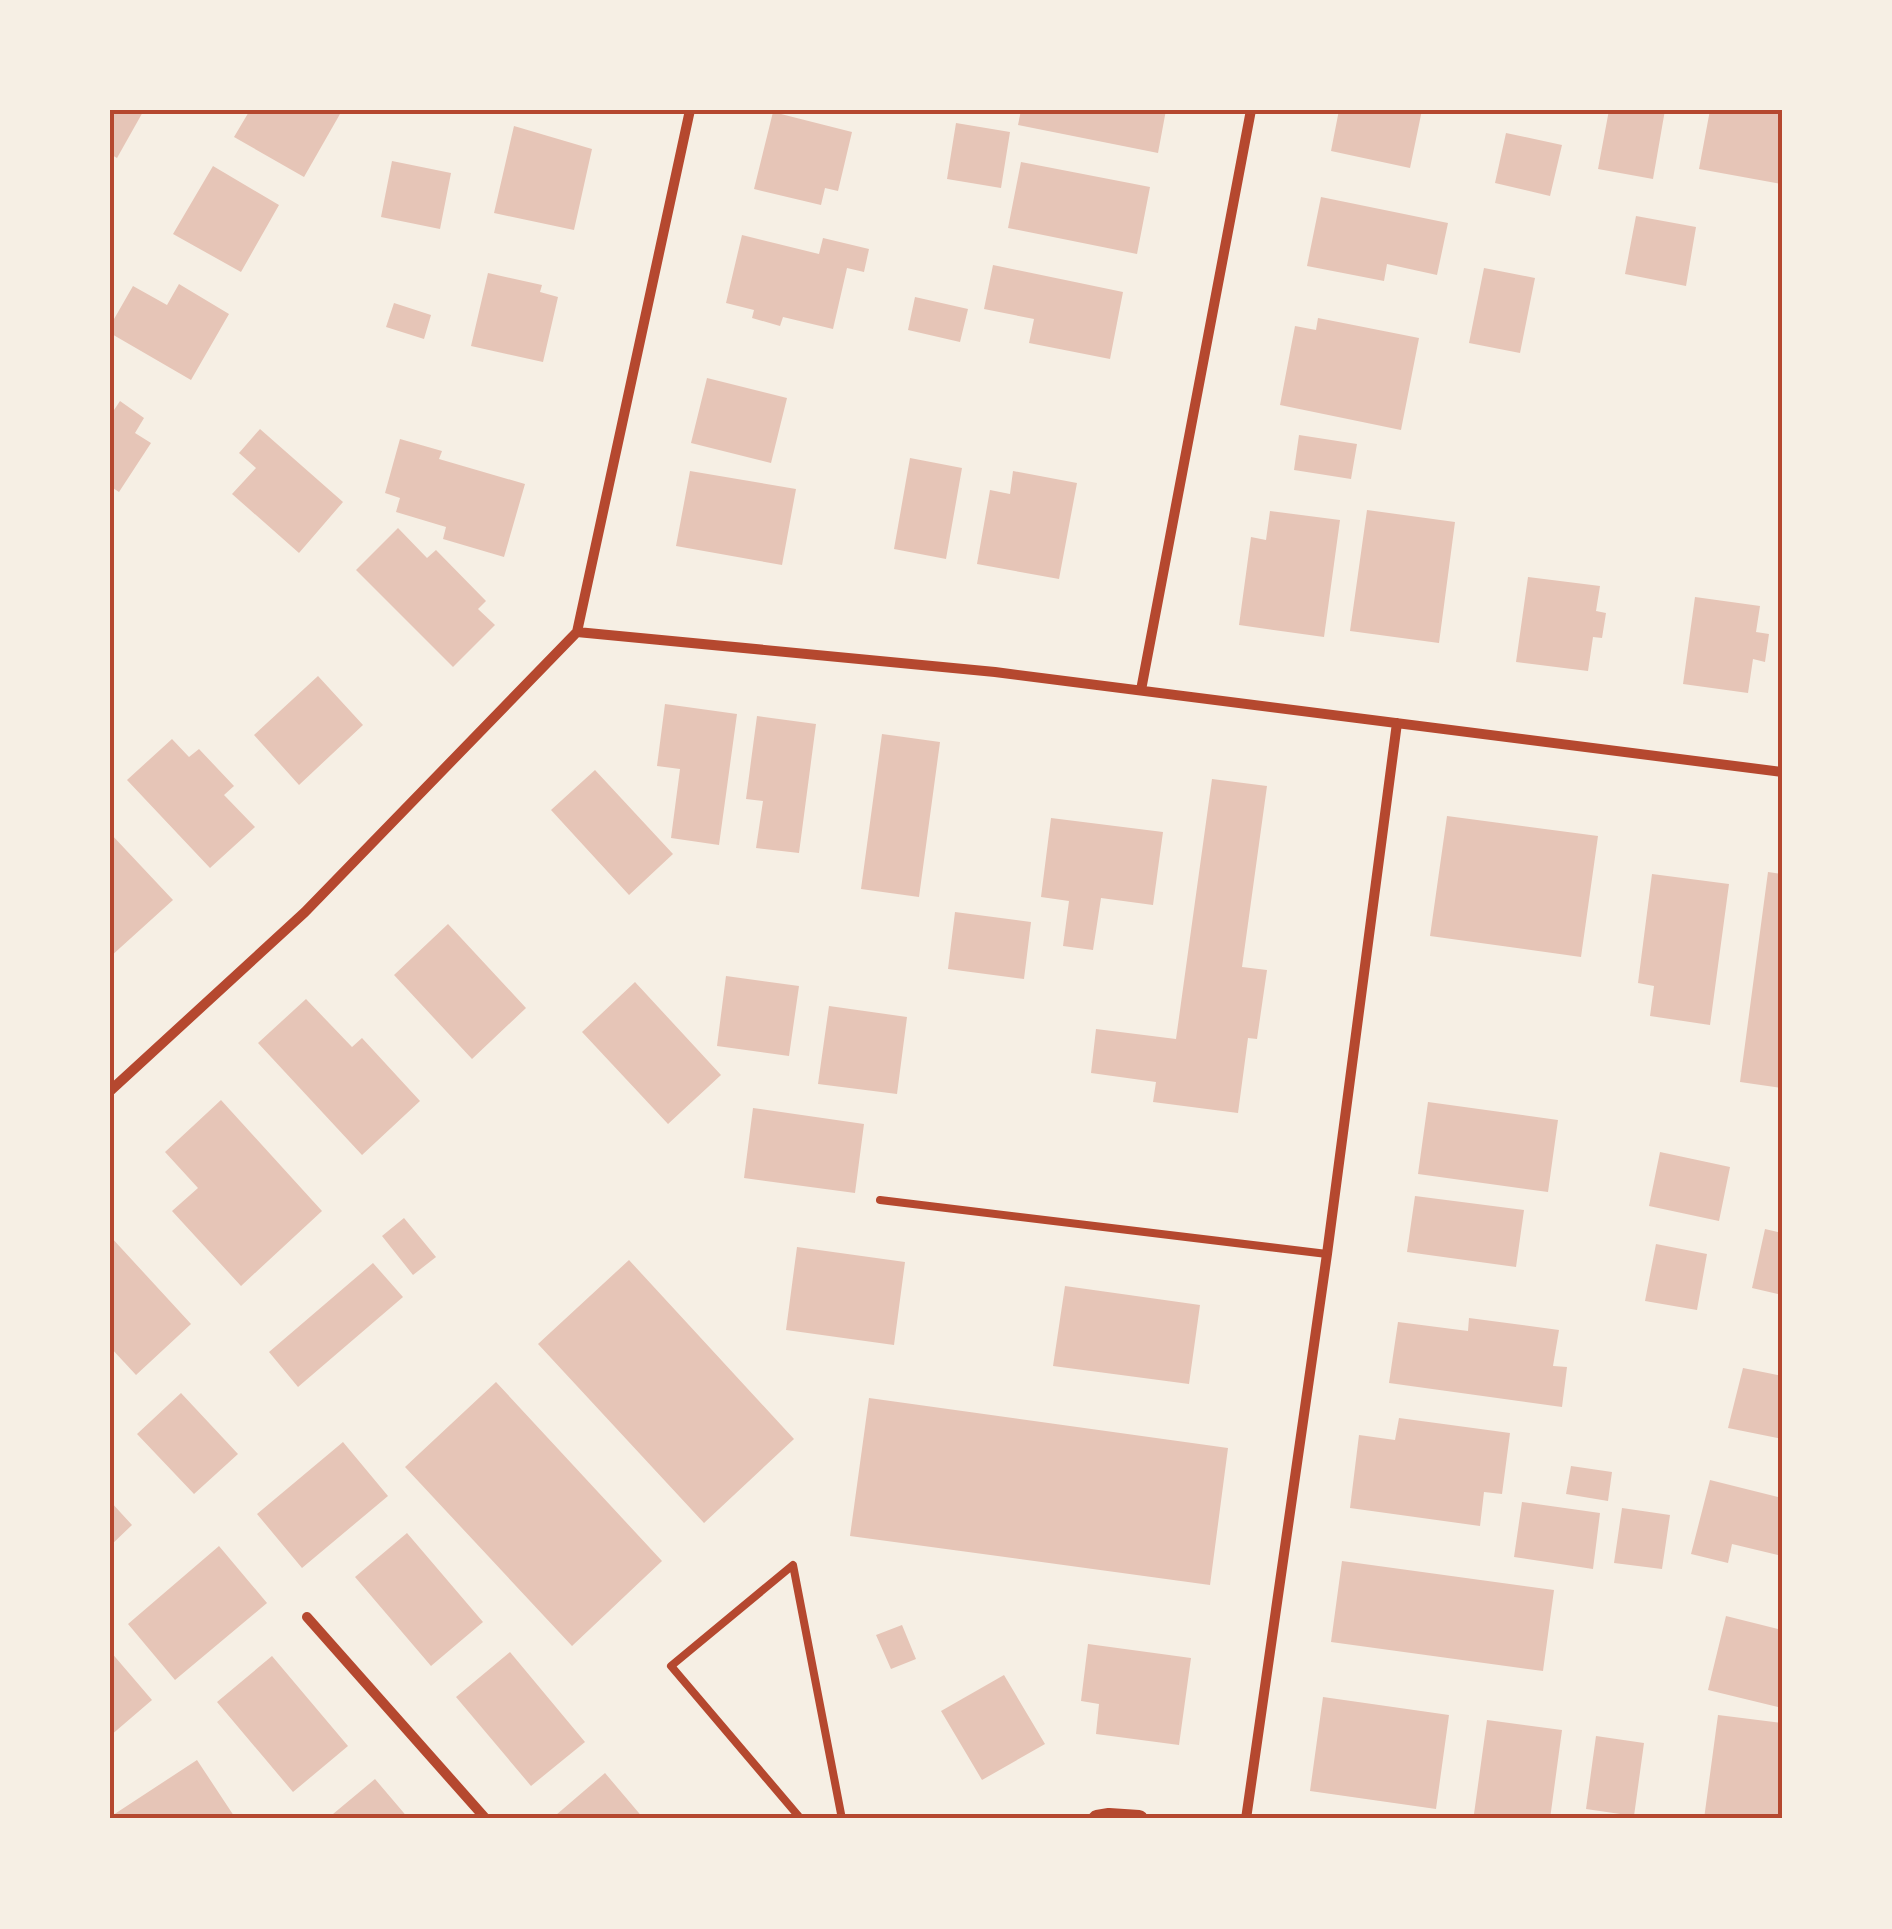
<svg xmlns="http://www.w3.org/2000/svg" width="1892" height="1929" viewBox="0 0 1892 1929" font-family="Jost,sans-serif">
  <style>
    .building { fill: #e6c5b7 }
    .lines { fill: none; stroke-linecap: round; stroke-linejoin: round }
    .service { stroke: #b5482f; stroke-width: 8 }
    .minor { stroke: #b5482f; stroke-width: 10 }
    .tertiary { stroke: #b5482f; stroke-width: 18 }
    .neatline { fill: none; stroke: #b5482f; stroke-width: 4 }
  </style>
  <rect width="100%" height="100%" fill="#f6efe4"/>
  <path class="building" d="M110,110H144L117,158L110,154Z
    M250,110H333L340,114L304,177L234,137Z
    M1021,110H1166L1158,153L1018,125Z
    M1339,110H1422L1410,168L1331,151Z
    M1609,110H1665L1653,179L1598,169Z
    M1710,110H1782V184L1699,169Z
    M773,112L852,132L838,191L825,188L821,205L754,189Z
    M956,123L1010,132L1001,188L947,179Z
    M514,126L592,149L574,230L494,213Z
    M1506,133L1562,145L1550,196L1495,183Z
    M392,161L451,173L440,229L381,217Z
    M1021,162L1150,187L1137,254L1008,228Z
    M213,166L279,205L241,272L173,234Z
    M1321,197L1448,223L1437,275L1387,264L1384,281L1307,266Z
    M1636,216L1696,227L1686,286L1625,274Z
    M742,235L819,254L823,238L869,249L864,272L847,268L833,329L783,317L780,326L752,318L754,310L726,303Z
    M993,265L1123,292L1110,359L1029,343L1034,319L984,309Z
    M1484,268L1535,278L1520,353L1469,343Z
    M488,273L542,285L540,292L558,297L543,362L471,346Z
    M179,284L229,314L191,380L110,333V326L133,286L167,305Z
    M915,297L968,309L960,342L908,330Z
    M394,303L431,315L424,339L386,327Z
    M1318,318L1419,338L1401,430L1280,405L1295,326L1316,330Z
    M707,378L787,398L771,463L691,443Z
    M120,401L144,418L135,433L151,443L119,492L110,486V416Z
    M260,429L343,502L299,553L232,494L256,468L239,453Z
    M1299,435L1357,444L1351,479L1294,470Z
    M400,439L442,451L439,459L525,484L504,557L443,539L446,527L396,512L400,498L385,493Z
    M910,458L962,468L946,559L894,549Z
    M690,471L796,489L782,565L676,546Z
    M1013,471L1077,483L1059,579L977,564L990,490L1010,494Z
    M1367,510L1455,522L1439,643L1350,631Z
    M1270,511L1340,520L1324,637L1239,625L1251,537L1266,540Z
    M398,528L427,558L436,550L486,601L478,609L495,625L453,667L356,570Z
    M1528,577L1600,586L1596,611L1606,613L1602,638L1593,637L1588,671L1516,662Z
    M1695,597L1760,606L1756,632L1769,634L1765,662L1753,659L1748,693L1683,684Z
    M318,676L363,725L299,785L254,735Z
    M665,704L737,714L719,845L671,838L680,769L657,766Z
    M757,716L816,724L799,853L756,848L763,801L746,799Z
    M882,734L940,742L919,897L861,889Z
    M172,739L189,757L199,749L234,786L224,795L255,827L210,868L127,780Z
    M595,770L673,854L629,895L551,810Z
    M1212,779L1267,786L1242,967L1267,970L1257,1039L1248,1038L1238,1113L1153,1102L1156,1082L1091,1073L1096,1029L1176,1039Z
    M1447,816L1598,836L1581,957L1430,936Z
    M1051,818L1163,832L1153,905L1101,898L1093,950L1063,946L1069,901L1041,897Z
    M110,833L173,900L110,957Z
    M1768,872L1782,874V1088L1740,1082Z
    M1652,874L1729,884L1710,1025L1650,1016L1654,986L1638,983Z
    M955,912L1031,922L1024,979L948,969Z
    M448,924L526,1008L472,1059L394,975Z
    M726,976L799,986L789,1056L717,1046Z
    M635,982L721,1075L668,1124L582,1032Z
    M306,999L352,1047L362,1038L420,1101L362,1155L258,1043Z
    M829,1006L907,1017L897,1094L818,1084Z
    M221,1100L322,1211L241,1286L172,1211L198,1188L165,1152Z
    M1428,1102L1558,1120L1548,1192L1418,1174Z
    M753,1108L864,1124L855,1193L744,1178Z
    M1660,1152L1730,1167L1719,1221L1649,1206Z
    M1415,1196L1524,1210L1516,1267L1407,1252Z
    M404,1218L436,1257L413,1275L382,1236Z
    M1765,1229L1782,1233V1295L1752,1288Z
    M110,1236L191,1324L136,1375L110,1347Z
    M1656,1244L1707,1254L1697,1310L1645,1301Z
    M797,1247L905,1262L894,1345L786,1330Z
    M629,1260L794,1439L704,1523L538,1344Z
    M373,1263L403,1297L298,1387L269,1352Z
    M1065,1286L1200,1305L1189,1384L1053,1366Z
    M1469,1318L1559,1330L1553,1366L1567,1367L1562,1407L1389,1383L1398,1322L1468,1331Z
    M1743,1368L1782,1376V1439L1728,1428Z
    M496,1382L662,1561L572,1646L405,1467Z
    M181,1393L238,1454L194,1494L137,1434Z
    M869,1398L1228,1448L1210,1585L850,1536Z
    M1399,1418L1510,1433L1502,1494L1484,1492L1480,1526L1350,1508L1359,1435L1395,1440Z
    M343,1442L388,1496L302,1568L257,1514Z
    M1571,1466L1612,1472L1608,1501L1566,1494Z
    M1710,1480L1782,1498V1556L1732,1544L1728,1563L1691,1554Z
    M110,1501L132,1525L110,1546Z
    M1522,1502L1600,1513L1593,1569L1514,1557Z
    M1622,1508L1670,1515L1662,1569L1614,1563Z
    M407,1533L483,1622L431,1666L355,1577Z
    M219,1546L267,1603L175,1680L128,1624Z
    M1342,1561L1554,1590L1543,1671L1331,1642Z
    M1726,1616L1782,1630V1708L1708,1690Z
    M902,1625L916,1659L891,1669L876,1635Z
    M1088,1644L1191,1658L1179,1745L1096,1734L1099,1704L1081,1701Z
    M110,1651L152,1700L110,1736Z
    M510,1652L585,1742L531,1786L456,1697Z
    M272,1656L348,1746L293,1792L217,1702Z
    M1004,1675L1045,1744L982,1780L941,1711Z
    M1323,1697L1449,1715L1436,1809L1310,1791Z
    M1718,1715L1782,1723V1819H1704Z
    M1487,1720L1562,1730L1550,1819H1510L1474,1814Z
    M1596,1736L1644,1743L1634,1816L1586,1809Z
    M197,1760L236,1819H110V1817Z
    M605,1773L644,1819H559L556,1815Z
    M375,1779L409,1819H327Z"/>
  <g class="lines">
    <path class="service" d="M880,1200L1327,1254
      M801,1819L671,1666L793,1565L842,1819"/>
    <path class="minor" d="M577,632L995,672L1782,772
      M577,632L690,110
      M1141,690L1251,110
      M110,1091L305,912L577,632
      M307,1617L486,1819
      M1246,1819L1327,1254L1397,723"/>
    <path class="tertiary" d="M1097,1819L1109,1817L1139,1819"/>
  </g>
  <rect width="1892" height="1929" fill="none" stroke="#f6efe4" stroke-width="225"/>
  <rect x="112" y="112" width="1668" height="1704" class="neatline"/>
</svg>
